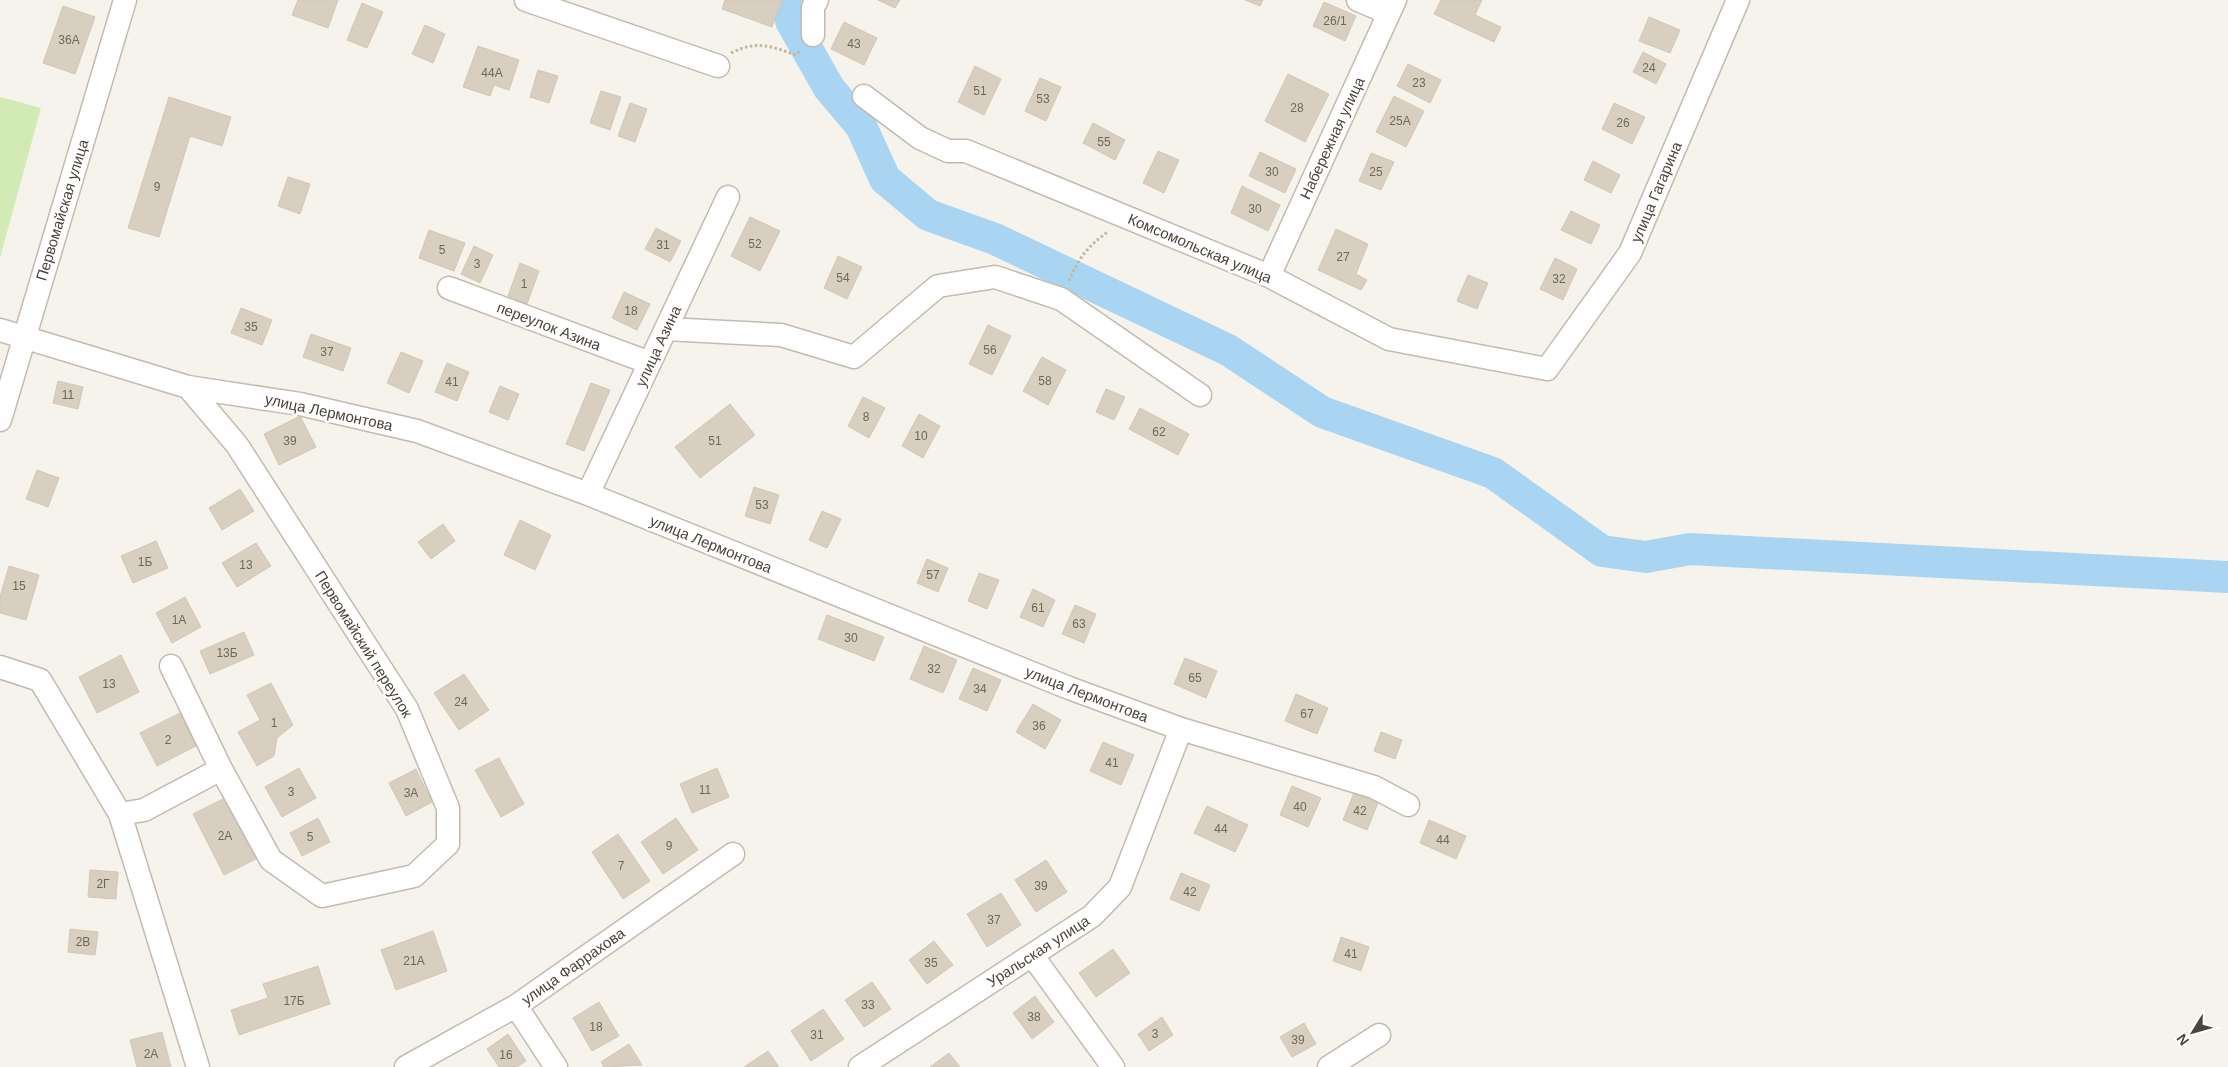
<svg xmlns="http://www.w3.org/2000/svg" width="2228" height="1067" viewBox="0 0 2228 1067" font-family="Arial,sans-serif">
  <style>
    .green { fill: #d2eab5 }
    .lines { fill: none; stroke-linecap: round; stroke-linejoin: round }
    .river { stroke: #a9d4f2; stroke-width: 32 }
    .building { fill: #d8cfc1; stroke: #d3c7b4 }
    .minor-casing { stroke: #c2bbae; stroke-width: 25 }
    .path { stroke: #c4b79f; stroke-width: 3; stroke-dasharray: 2.5 2.5; stroke-linecap: butt }
    .minor { stroke: #fff; stroke-width: 22 }
    .labels { text-anchor: middle; dominant-baseline: central; stroke-width: 5; stroke-linejoin: round; paint-order: stroke }
    .number-label { font-size: 12px; fill: #6e675b }
    .street-label { font-size: 15px; fill: #4b4439; stroke: #fff }
  </style>
  <rect width="100%" height="100%" fill="#f6f3ec"/>
  <path class="green" d="M0,97L41,108L0,258Z"/>
  <g class="lines">
    <path class="river" d="M788,0L791,21L829,88L861,126L885,179L928,215L995,239L1228,350L1322,412L1493,473L1602,551L1646,557L1690,549L2228,577"/>
  </g>
  <path class="building" d="M298,0H338L328,28L292,15Z
    M725,0H782L772,27L722,9Z
    M878,0H900L895,8Z
    M1245,0H1263L1260,6Z
    M1441,0H1482L1475,15L1501,27L1494,42L1434,14Z
    M1324,2L1356,16L1345,41L1313,26Z
    M362,3L383,12L367,48L347,40Z
    M63,6L95,17L75,74L43,63Z
    M1649,17L1680,30L1670,53L1639,41Z
    M844,22L877,38L864,65L831,49Z
    M425,25L445,34L433,63L412,54Z
    M478,46L519,60L509,90L494,85L490,96L463,87Z
    M1643,52L1666,64L1656,84L1633,72Z
    M1408,64L1441,80L1430,103L1397,86Z
    M975,66L1001,79L984,115L958,102Z
    M538,70L558,76L549,103L530,97Z
    M1288,74L1329,94L1305,142L1265,121Z
    M1040,78L1061,87L1046,121L1025,111Z
    M601,91L621,97L610,130L590,123Z
    M1394,96L1424,111L1406,147L1376,132Z
    M169,97L231,117L222,146L190,136L159,237L128,228Z
    M630,103L647,109L635,142L618,136Z
    M1614,103L1645,117L1632,144L1602,129Z
    M1093,123L1125,140L1115,160L1083,143Z
    M1158,151L1179,160L1164,193L1143,183Z
    M1260,152L1296,169L1285,193L1249,176Z
    M1371,153L1394,162L1381,190L1359,181Z
    M1593,161L1620,175L1611,193L1584,180Z
    M288,177L310,184L300,214L278,206Z
    M1242,186L1280,205L1268,231L1231,213Z
    M1571,211L1600,225L1591,244L1561,230Z
    M750,217L780,231L760,271L731,256Z
    M656,228L681,241L670,262L645,249Z
    M1336,229L1368,244L1356,274L1367,280L1361,290L1318,270Z
    M429,230L465,243L454,271L419,258Z
    M474,246L493,255L480,283L461,274Z
    M838,256L862,267L847,299L824,288Z
    M1555,258L1577,269L1563,300L1540,289Z
    M520,263L539,271L527,304L508,296Z
    M1468,275L1488,283L1477,309L1457,301Z
    M624,292L650,304L637,330L612,318Z
    M241,308L272,320L262,345L231,333Z
    M988,325L1011,336L992,375L969,364Z
    M311,334L351,348L343,371L303,357Z
    M401,352L423,361L409,393L387,383Z
    M1042,357L1066,370L1048,405L1023,391Z
    M447,363L469,372L457,401L435,392Z
    M58,381L83,387L78,409L53,403Z
    M591,383L610,390L584,451L566,444Z
    M500,386L519,394L508,420L489,412Z
    M1106,389L1125,397L1114,420L1096,412Z
    M863,397L885,408L869,438L848,426Z
    M730,404L755,435L700,478L675,447Z
    M1140,408L1189,434L1178,455L1129,429Z
    M919,414L940,426L923,458L902,446Z
    M300,416L316,447L279,465L264,434Z
    M37,470L59,478L48,507L26,499Z
    M754,487L779,495L770,524L745,516Z
    M240,489L254,511L222,530L209,508Z
    M822,511L841,519L827,548L809,540Z
    M520,520L551,535L535,570L504,555Z
    M443,524L455,541L431,559L418,542Z
    M156,541L168,568L133,583L121,556Z
    M256,543L271,566L237,587L222,563Z
    M927,559L948,568L938,592L917,583Z
    M9,566L39,575L26,620L0,613V597Z
    M979,573L999,580L987,609L968,601Z
    M1033,589L1055,600L1043,627L1020,617Z
    M185,597L201,627L172,643L156,613Z
    M1075,605L1096,614L1084,643L1062,634Z
    M827,615L884,637L874,661L818,639Z
    M244,632L254,655L210,674L200,651Z
    M924,646L957,660L943,693L910,679Z
    M121,655L139,692L97,713L79,677Z
    M1185,658L1217,671L1206,698L1174,684Z
    M973,668L1001,680L987,711L959,699Z
    M464,674L489,710L459,730L434,693Z
    M271,683L293,725L277,738L274,756L257,766L238,732L260,720L247,695Z
    M1296,694L1328,708L1317,734L1285,721Z
    M1033,704L1061,720L1045,749L1016,732Z
    M180,713L196,746L157,766L140,733Z
    M1381,732L1402,740L1395,759L1374,751Z
    M1103,742L1134,755L1121,785L1090,771Z
    M499,758L524,804L501,817L475,770Z
    M299,768L316,798L282,817L265,787Z
    M717,768L729,797L692,813L680,784Z
    M416,769L432,802L406,816L389,783Z
    M1292,786L1321,798L1308,827L1280,815Z
    M1354,793L1378,803L1367,830L1343,820Z
    M227,797L258,858L224,875L193,814Z
    M1207,806L1248,825L1235,852L1194,833Z
    M318,818L330,842L302,856L290,833Z
    M676,818L698,850L663,874L641,842Z
    M1429,820L1466,836L1456,859L1420,843Z
    M618,834L650,881L623,899L592,852Z
    M1046,860L1067,892L1036,912L1015,880Z
    M90,870L118,872L116,899L88,897Z
    M1181,873L1210,885L1199,911L1170,899Z
    M1001,893L1021,925L987,947L967,914Z
    M70,929L98,932L95,955L68,952Z
    M433,931L447,971L396,990L381,950Z
    M1341,937L1369,947L1361,971L1333,961Z
    M934,941L953,965L927,984L909,960Z
    M1113,949L1130,973L1096,997L1079,973Z
    M318,966L330,1004L239,1035L231,1010L268,998L263,984Z
    M872,982L891,1009L864,1027L845,1000Z
    M1035,996L1054,1022L1032,1039L1013,1013Z
    M599,1002L619,1036L592,1051L573,1018Z
    M823,1009L844,1039L811,1061L791,1031Z
    M1162,1017L1173,1035L1149,1051L1138,1034Z
    M1304,1023L1316,1044L1292,1057L1280,1037Z
    M162,1032L171,1067H137L130,1040Z
    M508,1034L526,1061L517,1067H499L487,1049Z
    M629,1044L642,1065L604,1067L601,1062Z
    M768,1051L779,1067H744Z
    M949,1053L960,1067H930Z"/>
  <g class="lines">
    <g class="minor-casing">
      <path id="minor" d="M526,0L718,66
        M1358,0L1389,13
        M813,35V7L817,0
        M864,96L920,138L948,151H966L1269,276L1389,339L1547,369L1630,253L1738,0
        M1269,276L1395,0
        M449,288L650,363
        M666,329L781,335L854,357L938,286L995,277L1061,299L1200,395
        M0,330L188,387L300,404L417,431L588,494L1069,688L1181,729L1374,787L1408,805
        M0,420L125,0
        M588,494L728,197
        M171,666L221,769L271,860L322,896L414,876L448,844V808L407,709L237,445L188,387
        M0,667L40,680L120,814L198,1067
        M120,814L144,810L221,769
        M1032,955L1113,1067
        M516,1006L556,1067
        M406,1067L516,1006L733,854
        M860,1067L1092,916L1120,887L1181,729
        M1329,1067L1379,1035"/>
    </g>
    <path class="path" d="M731,53C757,40 770,46 796,55L801,50
      M1069,281C1080,256 1087,247 1109,231"/>
    <use href="#minor" class="minor"/>
  </g>
  <g class="labels">
    <g class="number-label">
      <text x="1335" y="21">26/1</text>
      <text x="69" y="40">36А</text>
      <text x="854" y="44">43</text>
      <text x="1649" y="68">24</text>
      <text x="492" y="73">44А</text>
      <text x="1419" y="83">23</text>
      <text x="980" y="91">51</text>
      <text x="1043" y="99">53</text>
      <text x="1297" y="108">28</text>
      <text x="1400" y="121">25А</text>
      <text x="1623" y="123">26</text>
      <text x="1104" y="142">55</text>
      <text x="1272" y="172">30</text>
      <text x="1376" y="172">25</text>
      <text x="157" y="187">9</text>
      <text x="1255" y="209">30</text>
      <text x="755" y="244">52</text>
      <text x="663" y="245">31</text>
      <text x="442" y="250">5</text>
      <text x="1343" y="257">27</text>
      <text x="477" y="264">3</text>
      <text x="843" y="278">54</text>
      <text x="1559" y="279">32</text>
      <text x="524" y="284">1</text>
      <text x="631" y="311">18</text>
      <text x="251" y="327">35</text>
      <text x="990" y="350">56</text>
      <text x="327" y="352">37</text>
      <text x="1045" y="381">58</text>
      <text x="452" y="382">41</text>
      <text x="68" y="395">11</text>
      <text x="866" y="417">8</text>
      <text x="1159" y="432">62</text>
      <text x="921" y="436">10</text>
      <text x="290" y="441">39</text>
      <text x="715" y="441">51</text>
      <text x="762" y="505">53</text>
      <text x="145" y="562">1Б</text>
      <text x="246" y="565">13</text>
      <text x="933" y="575">57</text>
      <text x="19" y="586">15</text>
      <text x="1038" y="608">61</text>
      <text x="179" y="620">1А</text>
      <text x="1079" y="624">63</text>
      <text x="851" y="638">30</text>
      <text x="227" y="653">13Б</text>
      <text x="934" y="669">32</text>
      <text x="1195" y="678">65</text>
      <text x="109" y="684">13</text>
      <text x="980" y="689">34</text>
      <text x="461" y="702">24</text>
      <text x="1307" y="714">67</text>
      <text x="274" y="723">1</text>
      <text x="1039" y="726">36</text>
      <text x="168" y="740">2</text>
      <text x="1112" y="763">41</text>
      <text x="705" y="790">11</text>
      <text x="291" y="792">3</text>
      <text x="411" y="793">3А</text>
      <text x="1300" y="807">40</text>
      <text x="1360" y="811">42</text>
      <text x="1221" y="829">44</text>
      <text x="225" y="836">2А</text>
      <text x="310" y="837">5</text>
      <text x="1443" y="840">44</text>
      <text x="669" y="846">9</text>
      <text x="621" y="866">7</text>
      <text x="103" y="884">2Г</text>
      <text x="1041" y="886">39</text>
      <text x="1190" y="892">42</text>
      <text x="994" y="920">37</text>
      <text x="83" y="942">2В</text>
      <text x="1351" y="954">41</text>
      <text x="414" y="961">21А</text>
      <text x="931" y="963">35</text>
      <text x="294" y="1001">17Б</text>
      <text x="868" y="1005">33</text>
      <text x="1034" y="1017">38</text>
      <text x="596" y="1027">18</text>
      <text x="1155" y="1034">3</text>
      <text x="817" y="1035">31</text>
      <text x="1298" y="1040">39</text>
      <text x="151" y="1054">2А</text>
      <text x="506" y="1055">16</text>
    </g>
    <g class="street-label">
      <text transform="translate(1332 138) rotate(-65)">Набережная улица</text>
      <text transform="translate(1656 192) rotate(-67)">улица Гагарина</text>
      <text transform="translate(62 210) rotate(-73)">Первомайская улица</text>
      <text transform="translate(1200 248) rotate(23)">Комсомольская улица</text>
      <text transform="translate(549 326) rotate(21)">переулок Азина</text>
      <text transform="translate(658 346) rotate(-65)">улица Азина</text>
      <text transform="translate(329 412) rotate(12)">улица Лермонтова</text>
      <text transform="translate(711 544) rotate(22)">улица Лермонтова</text>
      <text transform="translate(364 644) rotate(58)">Первомайский переулок</text>
      <text transform="translate(1087 694) rotate(21)">улица Лермонтова</text>
      <text transform="translate(1038 951) rotate(-33)">Уральская улица</text>
      <text transform="translate(573 966) rotate(-35)">улица Фаррахова</text>
    </g>
  </g>
  <g transform="translate(2193 1032) rotate(233)" stroke="#ffffff" stroke-width="4" paint-order="stroke">
  <path d="M0-4L9 19L0 12L-9 19Z" fill="#4b4439"/>
  <text y="-8" font-size="14" font-weight="bold" text-anchor="middle" fill="#4b4439">N</text>
  </g>
</svg>
